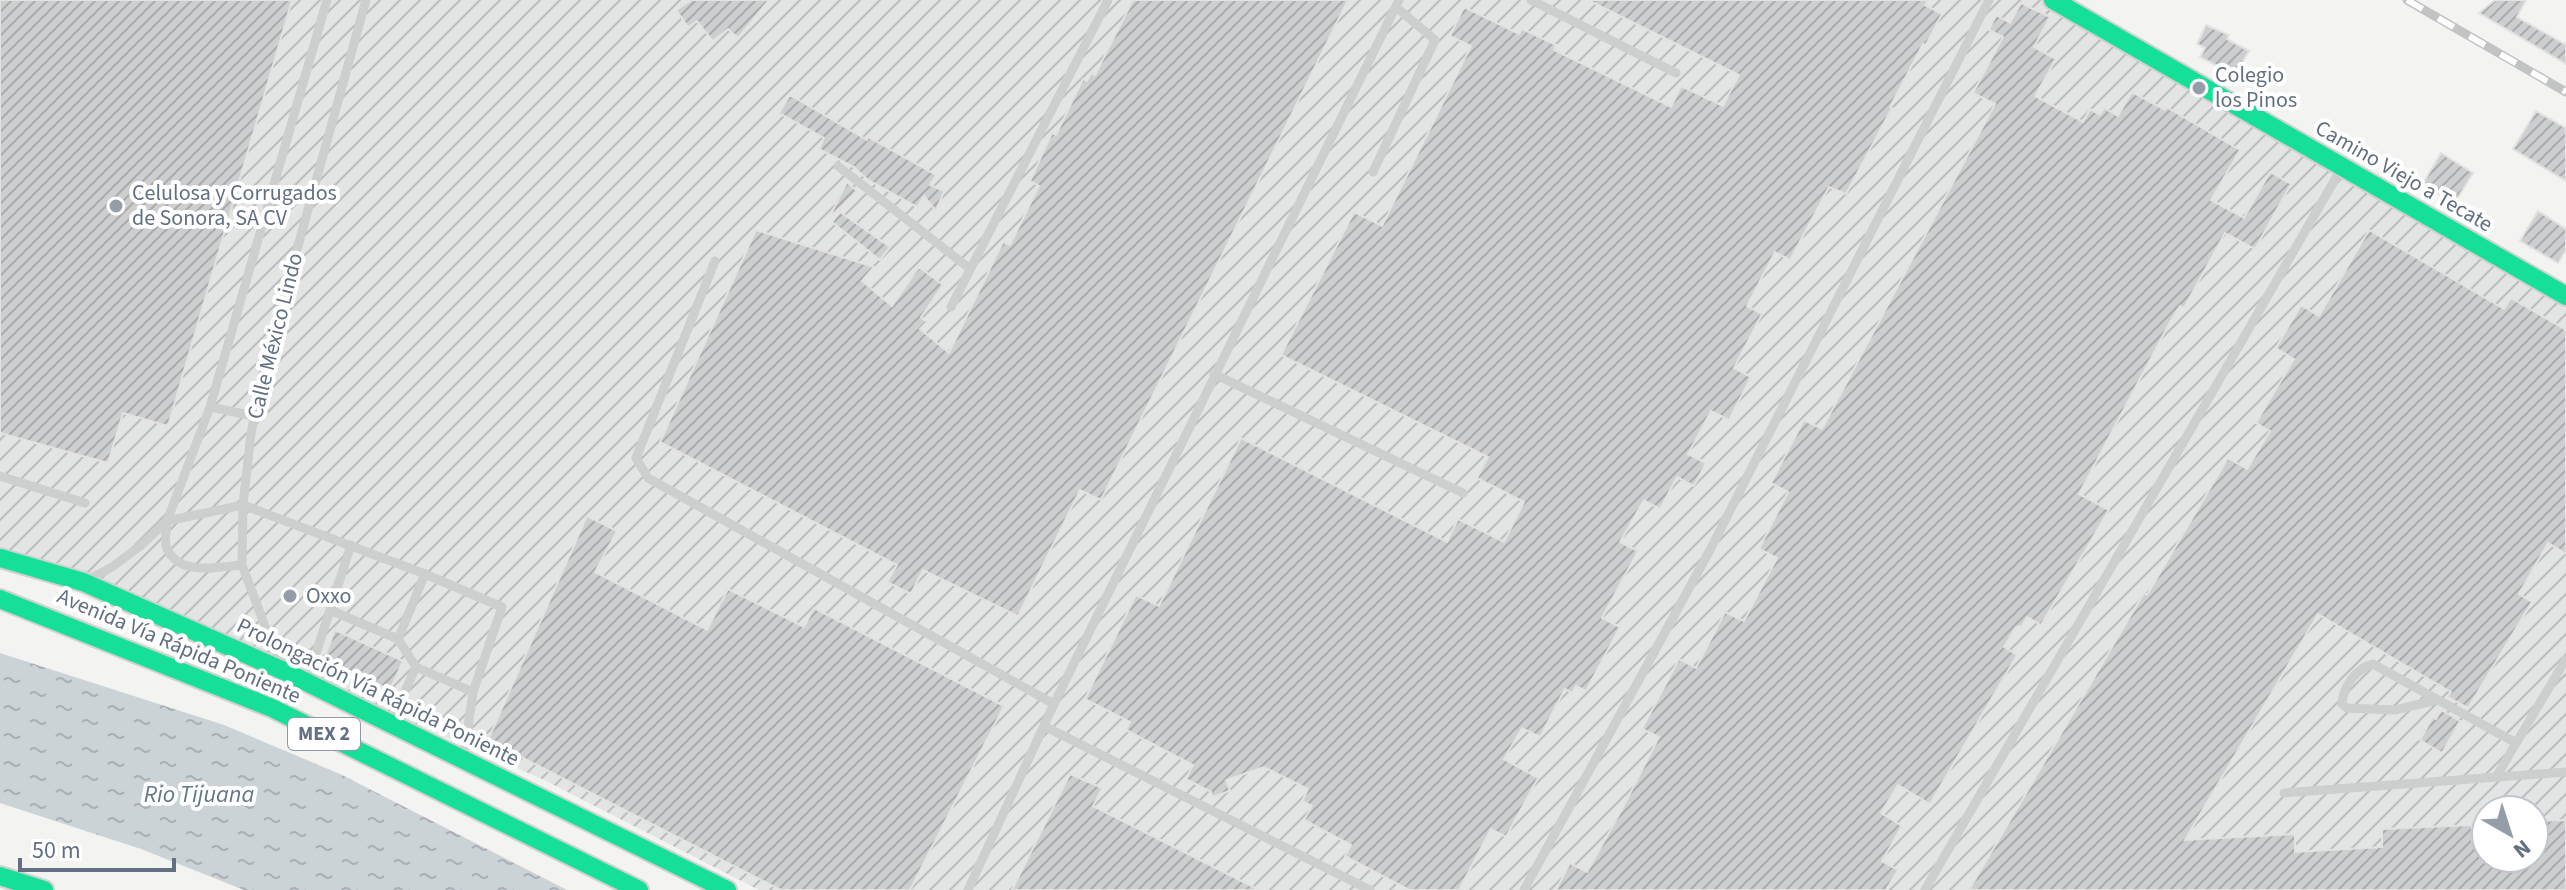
<svg xmlns="http://www.w3.org/2000/svg" width="2566" height="890" viewBox="0 0 2566 890" font-family="'Source Sans 3',sans-serif">
  <style>
    .industrial { fill: url(#industrial-furrows); fill-rule: evenodd }
    .water { fill: url(#water-ripples) }
    .building { fill: url(#building-hatch); stroke: #e2e2e1; stroke-width: 2 }
    .lines { fill: none; stroke-linecap: round; stroke-linejoin: round }
    .fast-casing { stroke: #cfd0d0; stroke-width: 22 }
    .lane { stroke: #cdcece; stroke-width: 9 }
    .fast { stroke: #16e098; stroke-width: 18 }
    .rail-casing { stroke: #c2c3c3; stroke-width: 9 }
    .rail { stroke: #fff; stroke-width: 6; stroke-dasharray: 18; stroke-linecap: butt }
    .poi-dot { fill: #959da9; stroke: #fff; stroke-width: 3 }
    .labels { text-anchor: middle; dominant-baseline: central; stroke-width: 8; stroke-linejoin: round; paint-order: stroke }
    .shield { fill: #fff; stroke: #929aa8; stroke-width: 2 }
    .shield-label { font-size: 20px; font-weight: bold; fill: #636f82 }
    .poi-label { font-size: 22px; fill: #636f82; stroke: #fff; text-anchor: start }
    .street-label { font-size: 22px; fill: #636f82; stroke: #fff }
    .water-label { font-size: 24px; font-style: italic; fill: #637786; stroke: #fff }
  </style>
  <defs>
    <pattern id="industrial-furrows" width="10" height="10" patternUnits="userSpaceOnUse" patternTransform="scale(2)"><rect width="10" height="10" fill="#e3e4e4"/><path d="M-1 1l2-2M0 10L10 0M9 11l2-2" fill="none" stroke="#bcbdbe"/></pattern>
    <pattern id="water-ripples" width="26" height="14" patternUnits="userSpaceOnUse" patternTransform="scale(2)"><rect width="26" height="14" fill="#ccd3d7"/><path d="M2 4q2-2 4 0t4 0M15 11q2-2 4 0t4 0" fill="none" stroke="#a9afb4"/></pattern>
    <pattern id="building-hatch" width="6" height="6" patternUnits="userSpaceOnUse" patternTransform="scale(2)"><rect width="6" height="6" fill="#cdcecf"/><path d="M-1 1l2-2M0 6l6-6M5 7l2-2" fill="none" stroke="#aaabad"/></pattern>
  </defs>
  <rect width="100%" height="100%" fill="#f3f3f1"/>
  <path class="industrial" d="M0,0H2045L2566,306V890H759L542,779L44,561L0,548ZM2486,810H2534V858H2486Z"/>
  <path class="water" d="M0,653L224,725L340,774L567,890H244L141,849L0,803Z"/>
  <path class="building" d="M0,0H292L168,426L123,413L108,463L0,433Z
    M692,0H769L738,38L728,29L713,41L697,21L688,27L676,10Z
    M1133,0H1348L1101,500L1080,490L1018,616L923,570L911,594L887,582L897,565L660,442L756,230L874,267L862,281L892,306L919,267L943,285L921,317L927,322L920,329L949,353L1003,242L1010,245L1039,186L1030,181L1052,133L1056,135L1083,79L1087,81L1091,73L1095,75Z
    M1588,0H1928L1925,5L1942,14L1926,45L1923,44L1890,107L1892,108L1846,194L1829,187L1790,260L1775,252L1747,306L1762,314L1734,368L1751,377L1729,420L1711,411L1688,454L1706,463L1694,486L1677,477L1660,509L1644,500L1620,542L1638,551L1602,618L1620,627L1586,691L1576,686L1572,693L1565,689L1540,737L1522,728L1504,759L1538,778L1506,837L1491,829L1459,890H1409L1345,856L1351,845L1304,820L1312,806L1302,801L1308,789L1264,767L1226,780L1230,791L1212,797L1211,792L1186,779L1193,765L1126,730L1130,722L1085,699L1136,595L1159,606L1241,438L1447,542L1458,519L1504,542L1524,502L1477,478L1488,457L1281,355L1354,212L1382,226L1471,46L1450,36L1464,7L1519,34L1522,29L1556,45L1554,50L1671,107L1681,86L1723,106L1739,75Z
    M2495,0H2526L2517,17L2566,45V64L2479,13Z
    M2021,3L2050,17L2034,47L2056,59L2035,96L2083,122L2090,109L2100,115L2104,108L2118,116L2132,92L2165,110L2166,107L2240,150L2211,200L2244,218L2270,172L2291,184L2255,249L2225,233L2184,308L2180,306L2170,322L2079,494L2109,510L2041,625L2027,617L2022,626L2016,627L2004,647L2017,655L1930,804L1898,785L1881,813L1902,826L1882,861L1898,870L1886,890H1556L1570,863L1587,872L1621,811L1659,737L1642,729L1679,659L1696,668L1725,612L1744,621L1777,558L1759,549L1788,492L1771,483L1804,420L1822,429L1995,104L1973,93L2003,37L1989,30L1996,15L2010,23Z
    M2206,25L2229,35L2227,39L2249,51L2235,75L2200,57L2205,48L2197,44Z
    M790,95L867,140L868,137L936,175L930,185L944,191L936,211L924,196L917,207L868,180L854,167L819,149L824,138L779,113Z
    M2536,111L2566,128V181L2513,149Z
    M2441,153L2473,173L2457,199L2446,192L2444,197L2422,185Z
    M847,182L857,191L834,214L832,212Z
    M2538,211L2566,229V250L2558,263L2520,241Z
    M840,212L890,247L880,260L832,222Z
    M2369,230L2504,309L2511,298L2566,330V554L2548,543L2519,594L2532,602L2468,708L2448,697L2451,692L2318,614L2185,840L2295,834V852L2382,847V829L2472,825V841L2486,840V858H2534V821L2566,820V890H1969L2144,593L2147,595L2228,458L2247,469L2270,431L2256,423L2294,359L2276,348L2301,305L2319,316Z
    M587,516L617,531L595,572L707,630L728,589L804,627L814,608L1004,706L910,890H781L488,740Z
    M335,630L403,661L390,690L324,659Z
    M2441,710L2460,721L2442,753L2420,740L2433,717L2436,719Z
    M1070,774L1102,788L1093,806L1259,890H1012Z"/>
  <g class="lines">
    <g class="fast-casing">
      <path id="fast" d="M2053,0L2566,296
        M0,558L83,582L286,672L727,890
        M0,599L272,708L639,890
        M0,876L44,890"/>
    </g>
    <path class="lane" d="M1531,0L1676,73
      M838,166L969,268
      M1373,172L1435,40L1396,7
      M715,261L636,458L648,478L1054,704
      M951,307L1108,0
      M1214,374L1463,493
      M210,407L254,416
      M0,476L85,503
      M242,565C217,567 177,577 166,546C164,539 167,528 167,521L243,505L425,574L502,607L473,692L464,755
      M88,580L112,567L139,547L167,521L210,407L327,0
      M330,610L398,639L416,667
      M398,639L425,574
      M283,665L268,634L242,565L243,505L251,434L262,376L366,0
      M308,678L351,545
      M2437,700L2395,710L2347,708L2342,704C2343,687 2356,668 2373,664L2516,743
      M392,720L416,667L473,692
      M1044,726L1370,890
      M2496,777L2566,659
      M2284,793L2566,772
      M968,890L1054,704L1399,0
      M1524,890L1710,550L1989,0
      M1925,890L2341,169"/>
    <use href="#fast" class="fast"/>
    <g class="rail-casing">
      <path id="rail" d="M2407,0L2566,92"/>
    </g>
    <use href="#rail" class="rail"/>
  </g>
  <g class="poi-dot">
    <circle cx="2199" cy="88" r="8"/>
    <circle cx="116" cy="206" r="8"/>
    <circle cx="290" cy="596" r="8"/>
  </g>
  <g class="labels">
    <rect class="shield" x="288" y="718" width="72" height="32" rx="6"/>
    <g class="shield-label">
      <text x="324" y="734">MEX 2</text>
    </g>
    <g class="poi-label">
      <text x="2215" y="75">Colegio<tspan x="2215" dy="25">los Pinos</tspan></text>
      <text x="132" y="193">Celulosa y Corrugados<tspan x="132" dy="25">de Sonora, SA CV</tspan></text>
      <text x="306" y="596">Oxxo</text>
    </g>
    <g class="street-label">
      <text transform="translate(2404 176) rotate(30)">Camino Viejo a Tecate</text>
      <text transform="translate(275 336) rotate(-76)">Calle México Lindo</text>
      <text transform="translate(179 646) rotate(23)">Avenida Vía Rápida Poniente</text>
      <text transform="translate(378 692) rotate(26)">Prolongación Vía Rápida Poniente</text>
    </g>
    <g class="water-label">
      <text x="199" y="794">Rio Tijuana</text>
    </g>
  </g>
  <g transform="translate(2510 834) rotate(141)"><circle r="38" fill="#ffffff" stroke="#c1c5cd" stroke-width="2"/>
  <path d="M0-6L14 30L0 20L-14 30Z" fill="#959da9"/>
  <text y="-12" font-size="22" font-weight="bold" text-anchor="middle" fill="#636f82">N</text>
  </g>
  <path d="M20 858v12h154v-12" fill="none" stroke="#636f82" stroke-width="4"/>
  <text x="32" y="858" font-size="24" fill="#636f82" stroke="#ffffff" stroke-width="6" paint-order="stroke">50 m</text>
</svg>
